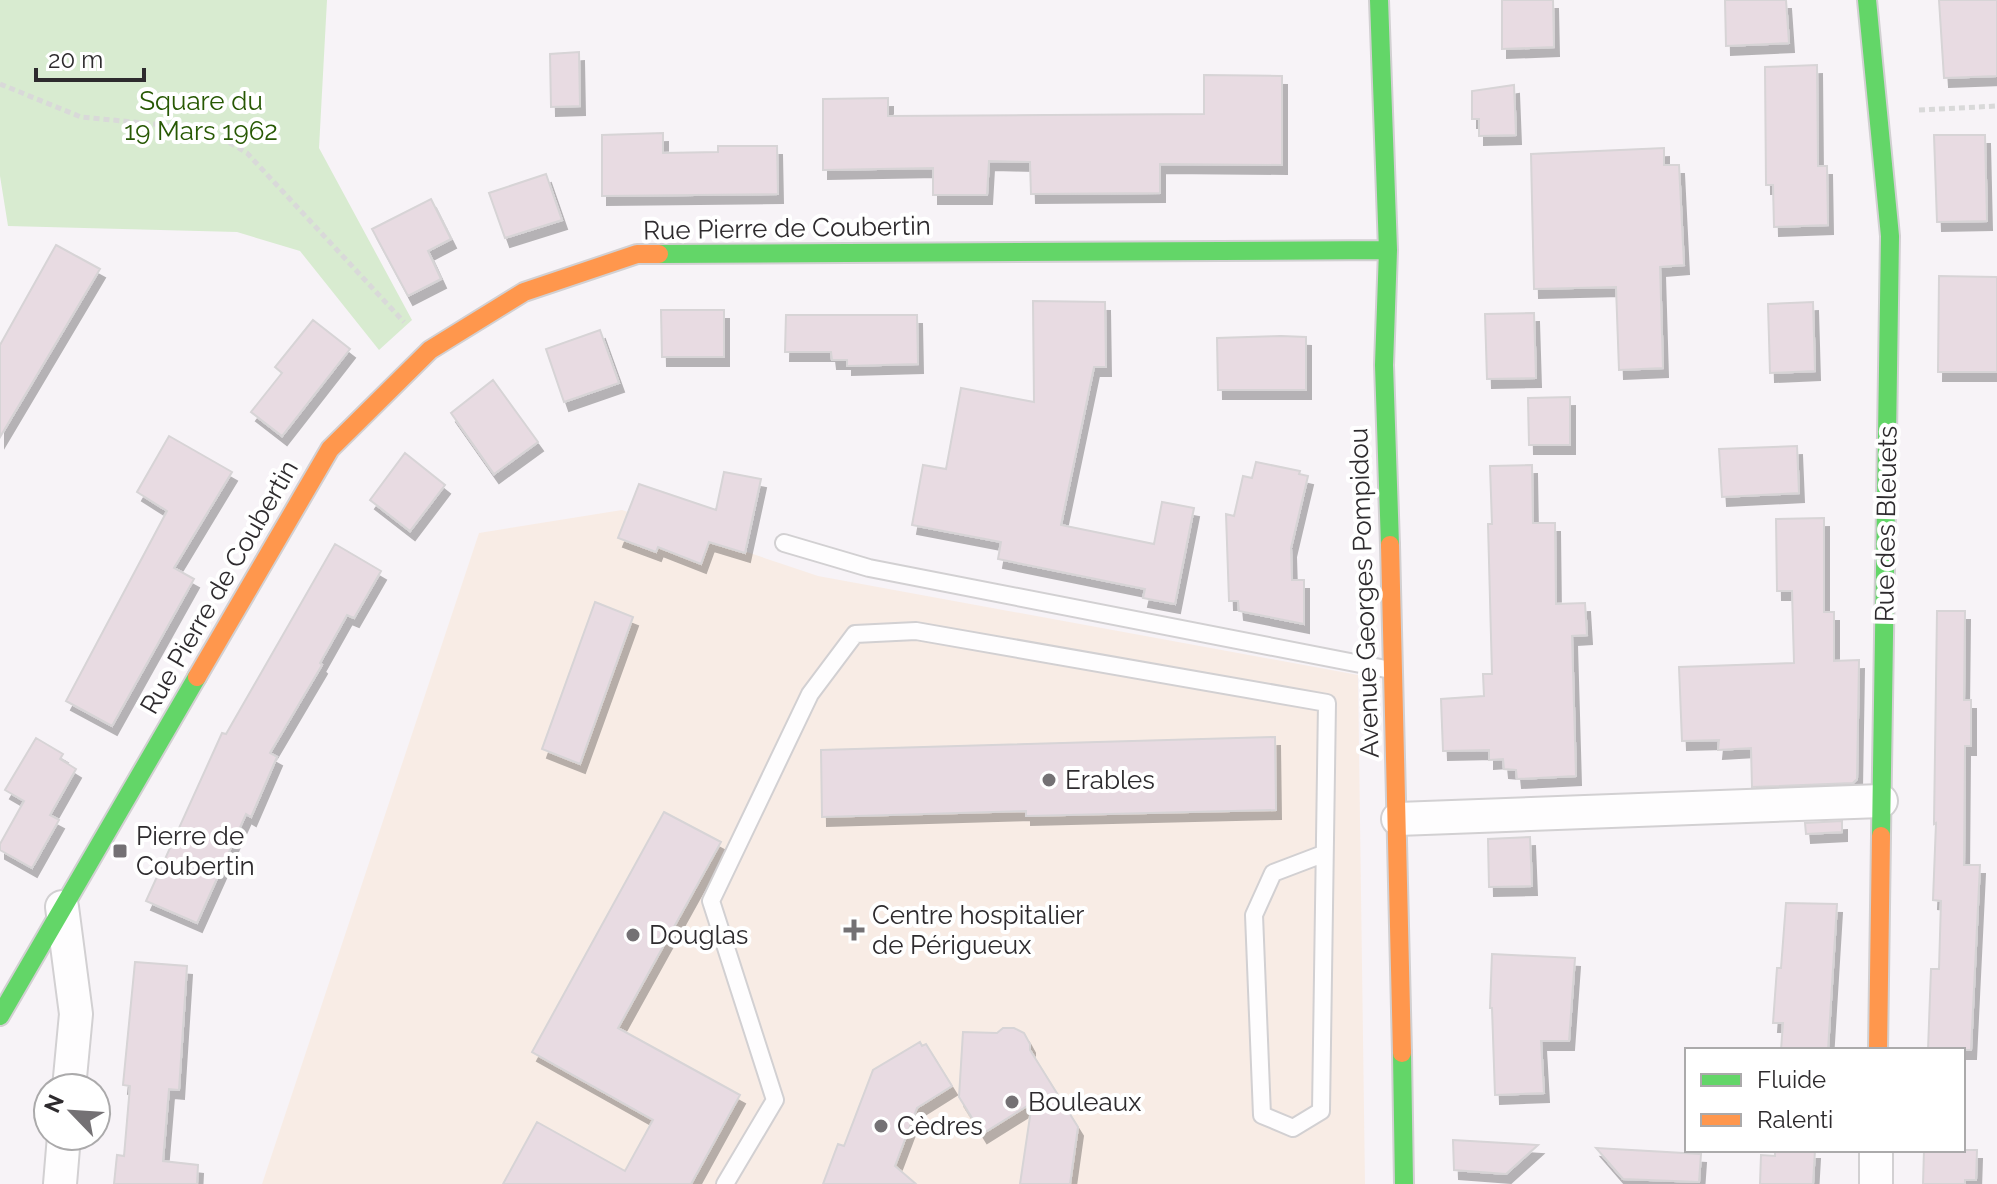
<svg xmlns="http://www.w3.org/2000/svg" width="1997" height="1184" viewBox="0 0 1997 1184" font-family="Raleway,sans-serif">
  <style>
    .medical { fill: #f8ece5 }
    .green { fill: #d8ebd0 }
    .building { fill: #e8dbe2; stroke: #d7d4d6; stroke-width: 2; filter: url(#shadow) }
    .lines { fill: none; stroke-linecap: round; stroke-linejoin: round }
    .lane-casing { stroke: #d2d0d2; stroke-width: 20 }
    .street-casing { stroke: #d2d0d2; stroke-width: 36 }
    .fast-casing { stroke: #d2d0d2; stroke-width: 22 }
    .slow-casing { stroke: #d2d0d2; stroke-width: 22 }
    .path { stroke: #d9d9d9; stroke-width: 5; stroke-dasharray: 6 4; stroke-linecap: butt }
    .lane { stroke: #fefdfe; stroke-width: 16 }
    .street { stroke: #fefdfe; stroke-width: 32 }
    .fast { stroke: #63d668; stroke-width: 18 }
    .slow { stroke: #ff974d; stroke-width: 18 }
    .poi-dot { fill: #747174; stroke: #fff; stroke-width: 3 }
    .labels { text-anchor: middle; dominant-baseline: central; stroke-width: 8; stroke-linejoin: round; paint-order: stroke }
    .park-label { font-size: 26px; fill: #275803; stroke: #fff }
    .street-label { font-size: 26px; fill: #2e2b2e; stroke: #fff }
    .poi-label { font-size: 26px; fill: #2e2b2e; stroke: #fff; text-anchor: start }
  </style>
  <defs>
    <filter id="shadow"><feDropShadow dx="5" dy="9" stdDeviation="0" flood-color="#0004"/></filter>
  </defs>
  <rect width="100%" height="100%" fill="#f7f3f7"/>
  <path class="medical" d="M622,510L818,576L1358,675L1365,1184H262L479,533Z"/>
  <path class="green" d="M0,0H327L319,148L412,320L379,350L300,251L237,232L8,226L0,176Z"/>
  <path class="building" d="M1502,0H1553L1554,47L1502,49Z
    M1725,0H1786L1789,43L1726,46Z
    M1939,0H1997V76L1944,78Z
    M579,52L580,106L551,107L550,54Z
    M1817,65L1818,166H1827L1828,225L1774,227L1773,185H1766L1765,67Z
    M1204,75L1282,76V165L1160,164V193L1031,194L1030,162L989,161L987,195H933V168L823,170V99L888,98V116L1204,114Z
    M1514,85L1516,135L1479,136V119H1472V91Z
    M663,133V153L718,152V146H777L778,194L602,196V135Z
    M1934,135H1985L1987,221L1937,222Z
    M1664,148V165H1679L1684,265L1660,267L1663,368L1619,370L1616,287L1534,289L1531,154Z
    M546,174L562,220L505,238L489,193Z
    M431,199L451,239L428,251L441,279L408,296L372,229Z
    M56,245L100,269L0,437V345Z
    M1939,276L1997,277V372H1938Z
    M1033,301L1105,302L1106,367H1094L1061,525L1154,544L1162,502L1194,508L1175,604L1143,598L1145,589L998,559L1001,542L912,525L923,465L946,469L961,388L1034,402Z
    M1813,302L1815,371L1770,373L1768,304Z
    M661,310H724V357H662Z
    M1534,313L1536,378L1487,379L1485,314Z
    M786,315H917L918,364L847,366V360H832L831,352H785Z
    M313,320L350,349L282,436L251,412L282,373L275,367Z
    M600,330L619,383L564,402L546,349Z
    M1281,336L1306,337V390H1218L1217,338Z
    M493,380L538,442L494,474L451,413Z
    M1570,397V445H1529L1528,398Z
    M169,436L232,472L174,568L194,579L112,726L66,701L167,511L137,492Z
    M1797,446L1799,493L1722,497L1719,449Z
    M405,453L445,485L410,531L370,500Z
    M1256,462L1300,471L1299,474L1308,476L1291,548L1292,580H1304V624L1239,611L1238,601H1229L1226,514L1234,516L1243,476L1252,478Z
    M1532,465L1533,523H1555L1556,604L1585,603L1587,635L1572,636L1576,776L1517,779L1516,770L1504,769L1503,759L1489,760V750L1443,751L1441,699L1484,696L1483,674H1492L1488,524H1492L1490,466Z
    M724,472L761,479L745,553L709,542L701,564L658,547L656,552L618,538L639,484L716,510Z
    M1824,518V612H1834V661L1859,660L1857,779L1853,783L1752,787L1751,748L1718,750L1719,740L1682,741L1679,667L1794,663L1792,591H1777L1776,519Z
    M335,544L381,571L354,618L347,615L320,663L322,665L270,753L277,757L251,817L246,814L197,923L146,901L222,733L226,734Z
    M595,602L633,617L580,764L542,749Z
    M1937,611H1965L1964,700H1971V746H1965L1964,865H1980L1971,1050H1928L1931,969H1939L1941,901L1933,900L1936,823L1934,824Z
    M1275,737L1276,810L1026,816V811L822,817L821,750Z
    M36,738L63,754L60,759L76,769L50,815L59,820L32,868L0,850V844L24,801L5,790Z
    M664,812L721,842L618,1028L740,1095L691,1184H503L537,1122L625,1171L653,1120L532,1052Z
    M1842,821V832L1806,834L1805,823Z
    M1530,837L1532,886L1489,887L1488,839Z
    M1786,903L1837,904L1828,1050H1781L1783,1023H1773L1777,968H1781Z
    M1492,954L1575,958L1569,1041H1541L1544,1093L1495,1095L1492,1008H1490Z
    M135,962L187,966L179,1090L169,1089L163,1161L198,1165L197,1184H114L117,1155L124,1156L130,1086L123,1085Z
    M1003,1028H1014L1024,1033L1030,1044V1050L1078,1127L1070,1184H1020L1032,1103L982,1134L959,1097L963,1032L997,1033Z
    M920,1042L922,1046L926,1044L952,1086L917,1108L895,1166L916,1184H823L838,1144L844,1146L873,1070Z
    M1453,1140L1538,1145L1506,1174L1454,1170Z
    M1596,1148L1701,1154L1699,1182L1623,1179Z
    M1775,1150H1815L1813,1184H1760L1761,1155L1775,1156Z
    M1924,1150H1977L1976,1180H1965V1184H1923Z"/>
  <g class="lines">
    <g class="lane-casing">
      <path id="lane" d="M784,543L869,568L1391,670
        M725,1184L775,1100L711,901L810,694L855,634L916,631L1327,703L1321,1111L1293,1128L1262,1115L1254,915L1273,873L1323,854"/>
    </g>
    <g class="street-casing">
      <path id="street" d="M1398,819L1881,801
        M62,907L76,1014L69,1088
        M60,1184L64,1136
        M1876,1184V1150"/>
    </g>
    <g class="fast-casing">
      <path id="fast" d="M1379,0L1388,250L1384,365L1390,545
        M1867,0L1890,236L1881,836
        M659,254L1388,250
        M0,1016L197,677
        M1402,1053L1404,1184"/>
    </g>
    <g class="slow-casing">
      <path id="slow" d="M1390,545L1402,1053
        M197,677L330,449L430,350L524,292L637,254H659
        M1878,1050L1881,836"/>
    </g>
    <path class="path" d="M0,84L81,117L206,129L247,153L404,322
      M1919,110L1997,106"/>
    <use href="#lane" class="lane"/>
    <use href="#street" class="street"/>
    <use href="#fast" class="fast"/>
    <use href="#slow" class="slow"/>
  </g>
  <g class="poi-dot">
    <circle cx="1049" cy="780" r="8"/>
    <rect x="112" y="843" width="16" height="16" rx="4"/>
    <path d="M850 918h8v8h8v8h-8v8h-8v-8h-8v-8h8z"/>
    <circle cx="633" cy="935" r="8"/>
    <circle cx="1012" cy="1102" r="8"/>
    <circle cx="881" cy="1126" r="8"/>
  </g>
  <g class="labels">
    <g class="park-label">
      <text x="201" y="101">Square du<tspan x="201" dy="30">19 Mars 1962</tspan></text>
    </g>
    <g class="street-label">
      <text transform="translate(787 228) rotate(-1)">Rue Pierre de Coubertin</text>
      <text transform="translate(1886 524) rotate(-89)">Rue des Bleuets</text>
      <text transform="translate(219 587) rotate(-60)">Rue Pierre de Coubertin</text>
      <text transform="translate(1364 593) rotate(-92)">Avenue Georges Pompidou</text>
    </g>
    <g class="poi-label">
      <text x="1065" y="780">Erables</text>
      <text x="136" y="836">Pierre de<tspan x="136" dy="30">Coubertin</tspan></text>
      <text x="872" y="915">Centre hospitalier<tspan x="872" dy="30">de Périgueux</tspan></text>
      <text x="649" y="935">Douglas</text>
      <text x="1028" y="1102">Bouleaux</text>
      <text x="897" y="1126">Cèdres</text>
    </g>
  </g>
  <rect x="1685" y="1048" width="280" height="104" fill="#ffffff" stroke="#abaaab" stroke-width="2"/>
  <rect x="1701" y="1074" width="40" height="12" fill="#63d668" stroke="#abaaab" stroke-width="2"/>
  <text x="1757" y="1088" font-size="24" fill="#2e2b2e">Fluide</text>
  <rect x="1701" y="1114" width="40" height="12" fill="#ff974d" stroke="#abaaab" stroke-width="2"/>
  <text x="1757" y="1128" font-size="24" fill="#2e2b2e">Ralenti</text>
  <g transform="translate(72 1112) rotate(295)"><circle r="38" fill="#ffffff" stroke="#abaaab" stroke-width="2"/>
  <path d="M0-6L14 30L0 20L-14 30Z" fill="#747174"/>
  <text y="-12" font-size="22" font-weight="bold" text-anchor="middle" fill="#2e2b2e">N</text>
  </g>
  <path d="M36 68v12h108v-12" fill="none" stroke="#2e2b2e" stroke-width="4"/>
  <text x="48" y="68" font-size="24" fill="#2e2b2e" stroke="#ffffff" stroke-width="6" paint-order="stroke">20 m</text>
</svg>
